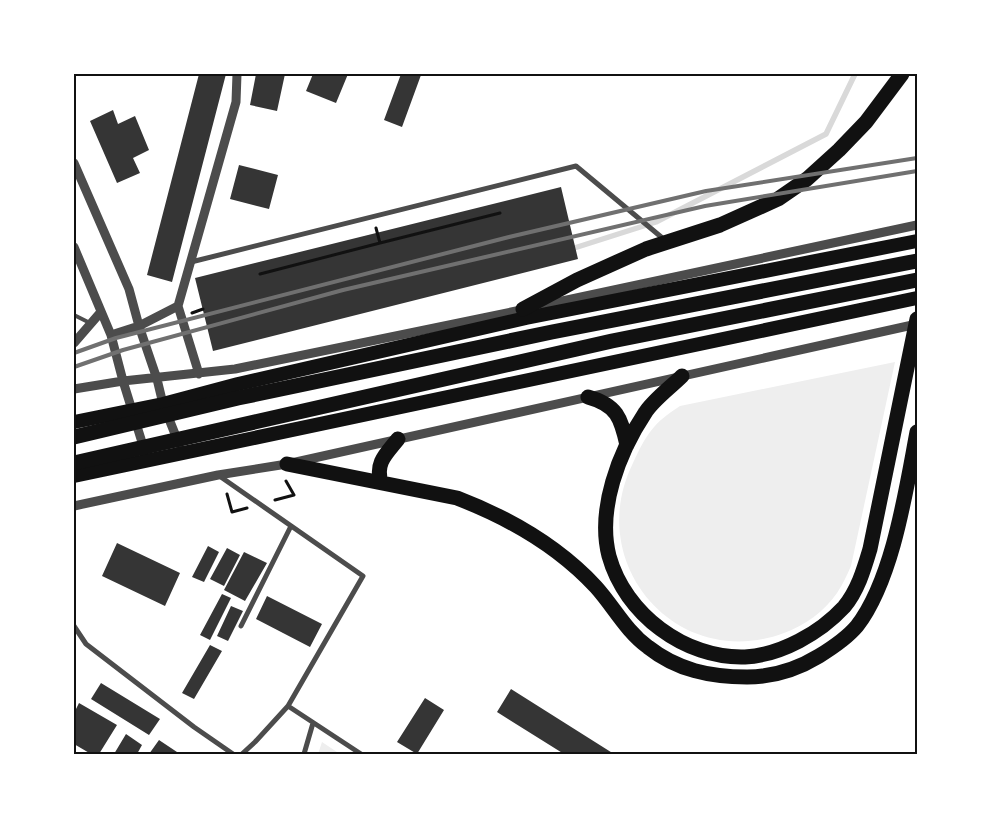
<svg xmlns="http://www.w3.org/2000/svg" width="991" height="828" viewBox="0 0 991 828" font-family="Inter,sans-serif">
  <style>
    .green { fill: #eee }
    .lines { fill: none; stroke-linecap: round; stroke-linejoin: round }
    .stream { stroke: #d9d9d9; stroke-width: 5.5 }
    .building { fill: #353535 }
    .path { stroke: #111; stroke-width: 3 }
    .service { stroke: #4c4c4c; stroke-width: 4 }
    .minor { stroke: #4c4c4c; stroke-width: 5 }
    .tertiary { stroke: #4c4c4c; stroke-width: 9 }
    .trunk { stroke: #111; stroke-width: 14 }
    .motorway { stroke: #111; stroke-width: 15 }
    .rail { stroke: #707070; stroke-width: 4 }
    .neatline { fill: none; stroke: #111; stroke-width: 2 }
  </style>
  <rect width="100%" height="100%" fill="#fff"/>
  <path class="green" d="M895,362L851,566C847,575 843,584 837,593C825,611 804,626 784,633C677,673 583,564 633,463C646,435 653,423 680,406Z
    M322,742L340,754H318Z"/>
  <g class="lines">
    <path class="stream" d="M568,250L656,222L826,134L855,74"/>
  </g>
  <path class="building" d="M199,74H226L172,282L147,275Z
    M256,74H285L277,111L250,105Z
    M313,74H348L336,103L306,91Z
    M401,74L421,75L402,127L384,120Z
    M113,110L118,124L135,116L149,150L133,158L140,173L117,183L90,121Z
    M239,165L278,175L269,209L230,199Z
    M561,187L578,259L213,351L195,278Z
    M117,543L180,573L165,606L102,576Z
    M208,546L219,552L204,582L192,577Z
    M227,548L240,555L224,586L210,579Z
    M244,552L267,563L245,601L224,590Z
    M222,594L231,598L210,640L200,635Z
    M267,596L322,624L310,647L256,619Z
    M231,606L243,611L228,641L217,636Z
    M210,645L222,651L194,699L182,693Z
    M101,683L160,719L149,735L91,699Z
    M511,689L614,754H564L497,712Z
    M425,698L444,710L417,754L397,742Z
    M79,703L117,725L99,754H91L74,744V713Z
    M126,734L142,745L137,754H114Z
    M159,740L180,754H149Z"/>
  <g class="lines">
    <path class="path" d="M380,243L500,213
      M260,274L380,243L376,228
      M192,313L203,309
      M227,494L232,512L247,508
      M275,500L294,495L286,481"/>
    <path class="service" d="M74,315L90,323"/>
    <path class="minor" d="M191,262L576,166L666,241
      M218,475L363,576L288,706L361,754
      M74,626L86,644L194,727L233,754
      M241,626L291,526
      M242,754L255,742L288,706
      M304,754L313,723"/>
    <path class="tertiary" d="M74,163L129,289L139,326L157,379L163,404L179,444
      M74,247L111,335L123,381L145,452
      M178,306L199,374
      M539,306L917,225
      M111,335L139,326L178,306L236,102L237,74
      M74,343L100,313
      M74,389L123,381L235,369L526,309
      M74,506L218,475L287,464L917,324"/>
    <path class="trunk" d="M74,422L163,404L238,384L526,318L917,241
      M74,476L917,298"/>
    <path class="motorway" d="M523,309L577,280L646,249L720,225L778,199L807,179L839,150L866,122L902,74
      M682,376C671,387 653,400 645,413C619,452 597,509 609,556C625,614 685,659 745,657C781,655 820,633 844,607C858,590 864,569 870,549L917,319
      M588,397C617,405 621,418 627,445
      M74,437L238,398L552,332L917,261
      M74,463L612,341L917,280
      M287,464L457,498C509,518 558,546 596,587C614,607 626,631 648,647C677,670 710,677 747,677C773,677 796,670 819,656C832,648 847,638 857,626C893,579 906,490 917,432
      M381,482C375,463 386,454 398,439"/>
    <path class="rail" d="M74,353L116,338L509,237L706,191L917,158
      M74,367L123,350L343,290L705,206L917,171"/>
  </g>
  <rect width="991" height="828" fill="none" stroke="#ffffff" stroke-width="150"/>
  <rect x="75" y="75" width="841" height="678" class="neatline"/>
</svg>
